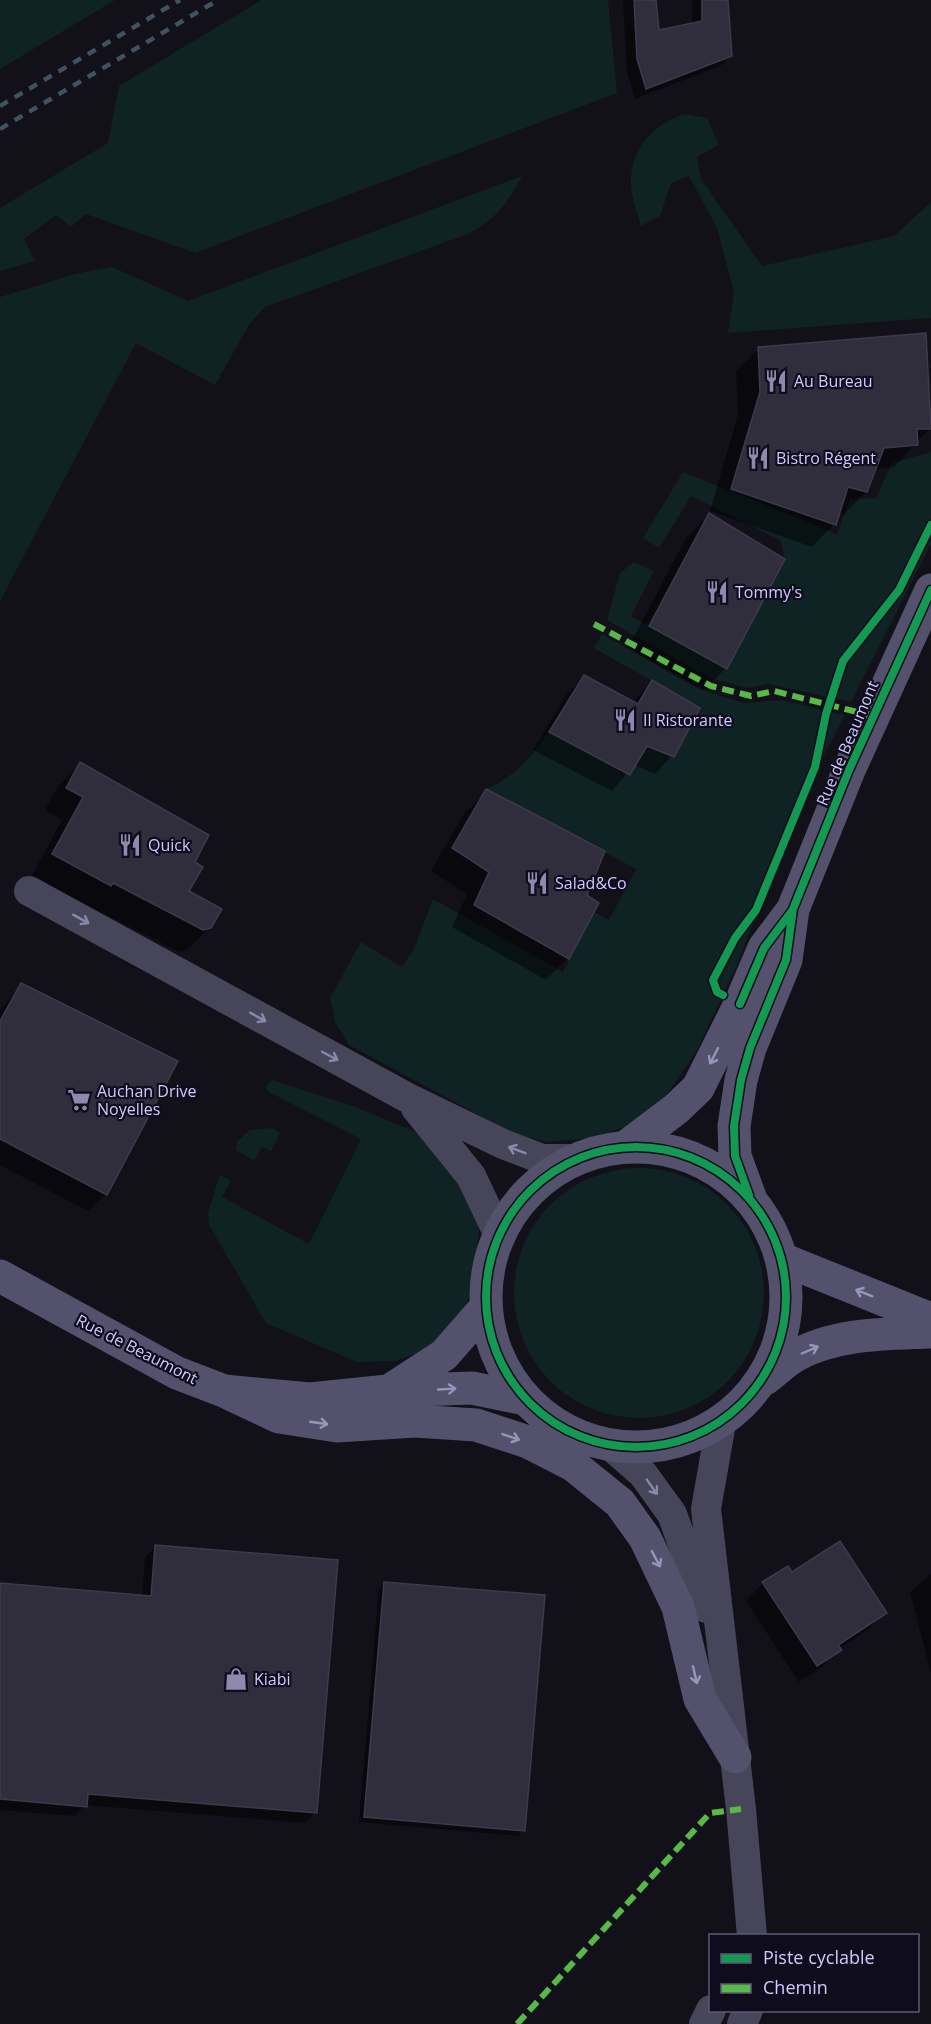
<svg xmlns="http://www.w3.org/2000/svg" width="931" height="2024" viewBox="0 0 931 2024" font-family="'Open Sans',sans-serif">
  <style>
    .green { fill: #102324 }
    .shadow { fill: #0007 }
    .building { fill: #302d3c; stroke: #3e3a4d; stroke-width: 1.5 }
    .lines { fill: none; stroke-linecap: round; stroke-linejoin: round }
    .street { stroke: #46455a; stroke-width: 30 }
    .secondary { stroke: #53516c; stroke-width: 33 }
    .rail { stroke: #405261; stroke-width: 4.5; stroke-dasharray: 9 8; stroke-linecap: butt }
    .quiet { stroke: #58b947; stroke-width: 6; stroke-dasharray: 12 6; stroke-linecap: butt }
    .cycleway-casing { stroke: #0f0c1d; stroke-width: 11 }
    .cycleway { stroke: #139951; stroke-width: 8 }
    .oneway { stroke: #8b88ac }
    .oneway2 { stroke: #9894bc }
    .labels { text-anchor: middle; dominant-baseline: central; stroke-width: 4.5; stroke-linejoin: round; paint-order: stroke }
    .poi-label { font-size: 16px; fill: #d0cafd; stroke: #0f0c1d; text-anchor: start }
    .street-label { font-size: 16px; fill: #d0cafd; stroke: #0f0c1d }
  </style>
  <rect width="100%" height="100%" fill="#121019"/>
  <path class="green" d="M0,0H115L0,69Z
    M262,0H608L617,93L195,253L86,214L71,227L56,215L24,239L35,261L0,271V208L108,143L119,86Z
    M684,114L707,118L719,145L697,157L701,179L762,266L894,236L931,202V318L728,333L734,292L717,228L689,176L671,183L660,216L641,226C638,213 631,198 631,184C630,150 652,125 684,114Z
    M522,176C507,205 497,217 468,234L265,307L250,323L215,385L136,343L0,601V297L75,274L112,267L188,301Z
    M931,452V544L851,702L769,684L747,688L710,678L607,620L620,573L634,562L654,571L631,616L727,669L785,559L780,540L691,496L659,548L643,538L683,472L837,534L850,499L876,498L892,463Z
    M602,634L697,688L743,703L782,700L845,715L802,798L736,967L696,1052L666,1096L629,1126L588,1138L548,1142L516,1135L349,1045L335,1022L330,998L361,942L402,967L414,949L433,899L563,972L594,912L609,920L636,869L486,789C514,778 532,756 549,732L630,774L647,746L674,757L700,708L594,648Z
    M272,1080L353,1106L418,1133L434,1144L475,1208L479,1232L471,1293L461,1316L446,1337L422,1352L395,1361L357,1362L266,1323L209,1225L208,1213L219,1177L222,1176L231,1181L222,1197L309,1244L361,1139L267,1091L266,1086Z
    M272,1128L280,1133L271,1151L262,1147L254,1161L236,1150L237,1142L250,1130Z
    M514 1293a125 125 0 1 1 250 0a125 125 0 1 1-250 0Z"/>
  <path class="shadow" d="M623,0H654L658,31L692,24V0H727L731,56L720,66L635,99L627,71Z
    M759,349L930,428L894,467L874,469L866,492L844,514L838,513L834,524L812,547L710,511L738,415L736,371Z
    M709,515L726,668L704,690L628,648L686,538Z
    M585,677L633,702L652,682L672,756L655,774L634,765L612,791L533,750L567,694Z
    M81,764L193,862L187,892L210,927L187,950L179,952L31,877L62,820L45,810L58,786Z
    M487,791L585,896L568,958L546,980L452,927L467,894L431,871L464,814Z
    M22,985L106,1194L88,1211L0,1165V1010Z
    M156,1546L315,1813L305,1823L85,1805L75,1816L0,1810V1585L142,1597L145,1557Z
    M791,1574L885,1613L867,1630L839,1649L822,1667L799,1682L746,1601L763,1583Z
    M931,1574V1673L910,1592Z
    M384,1584L523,1830L518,1836L359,1822L379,1589Z"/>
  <path class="building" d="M634,0H656L659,30L702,21V0H728L732,56L646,89L637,59Z
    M926,333L931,429H917L918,445L884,448L867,492L848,487L836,525L731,489L760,392L758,347Z
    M709,513L785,559L727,669L649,626Z
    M584,675L638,704L652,680L700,708L674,757L647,746L630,775L549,732Z
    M80,762L209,835L195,862L203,867L189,891L222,909L211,928L203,930L113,883L111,886L52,854L83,797L66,788Z
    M486,789L605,851L587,895L599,903L569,959L474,905L489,872L452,848Z
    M21,983L178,1061L107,1195L0,1139V1021Z
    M840,1541L887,1613L838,1645L842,1650L817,1666L762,1582L788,1566L792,1572Z
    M155,1545L338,1560L317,1813L88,1794L87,1807L0,1799V1583L151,1596Z
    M384,1582L545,1595L525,1831L364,1817Z"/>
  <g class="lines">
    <path class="street" d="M29,891L406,1097L503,1144L542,1159H574
      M416,1108L471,1176L499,1235
      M721,1423L706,1509L741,1809L752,1936
      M611,1446L643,1474L672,1514L706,1608
      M704,2024L711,2010
      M742,2024L748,2010"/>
    <path class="secondary" d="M627,1146L676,1109L698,1088L740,1004L764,948L791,912
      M486 1297a150 150 0 1 1 300 0a150 150 0 1 1-300 0Z
      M750,1197L735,1156L734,1126L741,1080L750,1048L786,960L793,909L849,770L931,590
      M782,1259L931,1319
      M0,1276L177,1373L224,1391L310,1399L388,1391L472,1388L525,1399
      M765,1379C775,1372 784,1362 795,1356C835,1333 886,1334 931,1332
      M390,1390L444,1355L486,1307
      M224,1391L279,1417L337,1426L415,1421L476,1425L528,1442L573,1465L620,1503L645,1538L678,1607L700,1699L735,1757"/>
    <path class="rail" d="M0,106L180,0
      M0,129L218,0"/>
    <path class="quiet" d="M594,624L711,686L751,696L774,691L873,716
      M517,2024L710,1813L741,1809"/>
    <g class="cycleway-casing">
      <path id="cycleway" d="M723,995L717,992L713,980L735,938L756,910L815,767L826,714L843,661L899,590L931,525
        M740,1004L764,948L792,911
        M486 1297a150 150 0 1 1 300 0a150 150 0 1 1-300 0Z
        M749,1195L735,1156L734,1126L741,1080L750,1048L786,960L793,909L849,770L931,590"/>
    </g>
    <use href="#cycleway" class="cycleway"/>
  </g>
  <defs><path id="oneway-shaft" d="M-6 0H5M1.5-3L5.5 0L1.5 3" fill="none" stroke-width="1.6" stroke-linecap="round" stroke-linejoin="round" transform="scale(1.5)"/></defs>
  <g class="oneway">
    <use href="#oneway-shaft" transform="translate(81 919) rotate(29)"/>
    <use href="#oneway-shaft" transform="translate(258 1017) rotate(29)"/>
    <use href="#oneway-shaft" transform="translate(330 1056) rotate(28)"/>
    <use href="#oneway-shaft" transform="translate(517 1150) rotate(-159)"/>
    <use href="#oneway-shaft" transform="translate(652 1487) rotate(55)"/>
  </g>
  <g class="oneway2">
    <use href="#oneway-shaft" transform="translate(714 1056) rotate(117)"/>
    <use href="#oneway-shaft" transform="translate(864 1293) rotate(-158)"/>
    <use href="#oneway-shaft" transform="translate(810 1350) rotate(-23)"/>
    <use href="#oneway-shaft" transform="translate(447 1389) rotate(-3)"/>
    <use href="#oneway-shaft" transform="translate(319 1423) rotate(8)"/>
    <use href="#oneway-shaft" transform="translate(511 1437) rotate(19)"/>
    <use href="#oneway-shaft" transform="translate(656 1559) rotate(62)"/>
    <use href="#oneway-shaft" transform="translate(695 1675) rotate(77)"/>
  </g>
  <defs>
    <g id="restaurant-bare" transform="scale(1.8)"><path d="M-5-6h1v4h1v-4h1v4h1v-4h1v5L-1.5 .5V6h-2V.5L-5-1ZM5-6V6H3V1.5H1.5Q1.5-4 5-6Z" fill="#8e89ad" stroke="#0f0c1d" stroke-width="2.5" paint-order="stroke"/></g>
    <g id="supermarket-bare" transform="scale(1.8)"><path d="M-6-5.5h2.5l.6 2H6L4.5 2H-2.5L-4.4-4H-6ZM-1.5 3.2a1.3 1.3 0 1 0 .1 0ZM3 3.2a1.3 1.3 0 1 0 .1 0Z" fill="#8e89ad" stroke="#0f0c1d" stroke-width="2.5" paint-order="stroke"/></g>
    <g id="shop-bare" transform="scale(1.8)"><path d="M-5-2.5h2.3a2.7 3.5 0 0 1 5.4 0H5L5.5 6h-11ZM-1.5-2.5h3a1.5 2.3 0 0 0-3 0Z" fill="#8e89ad" stroke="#0f0c1d" stroke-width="2.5" paint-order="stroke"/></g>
  </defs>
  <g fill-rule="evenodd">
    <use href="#restaurant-bare" x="776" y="381"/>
    <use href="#restaurant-bare" x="758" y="458"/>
    <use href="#restaurant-bare" x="717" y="592"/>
    <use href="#restaurant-bare" x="625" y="720"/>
    <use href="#restaurant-bare" x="130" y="845"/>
    <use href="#restaurant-bare" x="537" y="883"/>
    <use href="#supermarket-bare" x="79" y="1100"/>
    <use href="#shop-bare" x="236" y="1679"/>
  </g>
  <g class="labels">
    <g class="poi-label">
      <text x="794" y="381">Au Bureau</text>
      <text x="776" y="458">Bistro Régent</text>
      <text x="735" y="592">Tommy's</text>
      <text x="643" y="720">Il Ristorante</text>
      <text x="148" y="845">Quick</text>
      <text x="555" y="883">Salad&amp;Co</text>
      <text x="97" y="1091">Auchan Drive<tspan x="97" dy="18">Noyelles</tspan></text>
      <text x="254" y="1679">Kiabi</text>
    </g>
    <g class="street-label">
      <text transform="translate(847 743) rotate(-67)">Rue de Beaumont</text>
      <text transform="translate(137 1349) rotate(27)">Rue de Beaumont</text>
    </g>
  </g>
  <rect x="709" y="1934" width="210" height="78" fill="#0f0c1d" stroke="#5c5877" stroke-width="1.5"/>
  <rect x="721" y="1954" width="30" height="9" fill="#139951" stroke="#5c5877" stroke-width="1.5"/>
  <text x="763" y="1964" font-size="18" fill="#d0cafd">Piste cyclable</text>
  <rect x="721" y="1984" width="30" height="9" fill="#58b947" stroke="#5c5877" stroke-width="1.5"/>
  <text x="763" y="1994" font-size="18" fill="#d0cafd">Chemin</text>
</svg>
